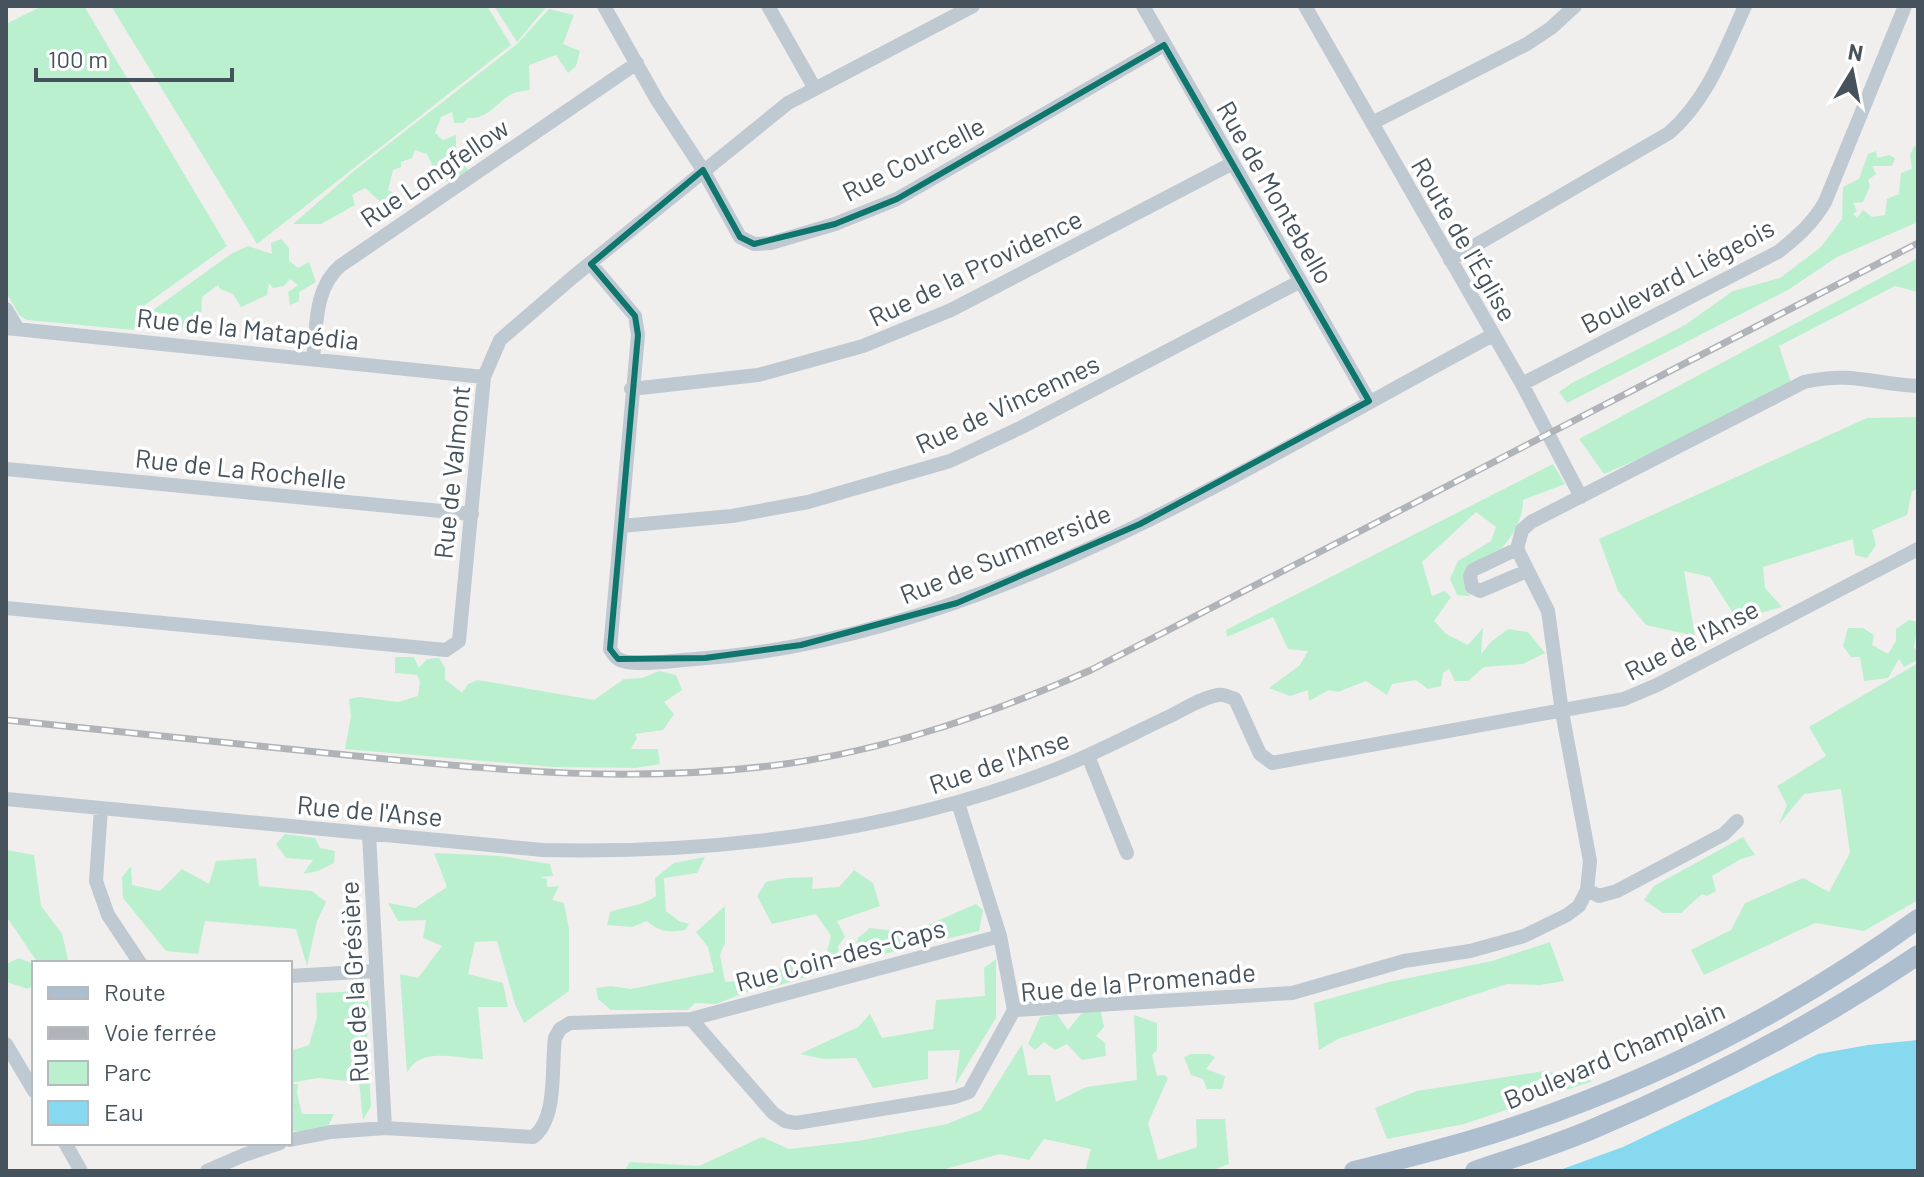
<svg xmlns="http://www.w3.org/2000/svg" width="1924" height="1177" viewBox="0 0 1924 1177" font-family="Barlow,sans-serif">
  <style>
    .green { fill: #bbf0cf }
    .water { fill: #87d9ef }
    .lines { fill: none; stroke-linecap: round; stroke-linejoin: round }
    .street { stroke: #bec9d1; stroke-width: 14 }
    .primary { stroke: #adbece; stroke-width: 20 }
    .rail-casing { stroke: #b0b4b9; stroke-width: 7 }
    .rail { stroke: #fff; stroke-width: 4; stroke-dasharray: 12; stroke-linecap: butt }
    .marked { fill: none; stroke: #0f766e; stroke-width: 6; stroke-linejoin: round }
    .labels { text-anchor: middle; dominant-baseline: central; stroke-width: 7; stroke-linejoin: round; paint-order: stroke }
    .street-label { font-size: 26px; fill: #46525c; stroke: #fff }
  </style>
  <rect width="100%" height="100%" fill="#f1eeee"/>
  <path class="green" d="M42,6H84L227,246L138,310L134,330L27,320L19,315L6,292V24Z
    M111,6H487L511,45L257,244Z
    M494,6H547L517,42Z
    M549,9L574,15L563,44L580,51L576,66L568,73L556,55L529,65L530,90C524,91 515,91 510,95C495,104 488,119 468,118L463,123H454L452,112L441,117L435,133L443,140L456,135V155L468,170L450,182L439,179L427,154L415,150L412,158L401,162V167L393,170L388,190L401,197L403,211L386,207L365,188L352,195L355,205L321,224H293L355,170L517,44Z
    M1914,146L1918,147V222L1837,257L1788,290L1567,403L1559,392L1572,383L1685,325L1733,291L1780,278L1821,247L1842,219L1843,187L1859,179L1868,154L1876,151L1877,158L1889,155L1895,158L1892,166H1872L1876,174L1868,180L1870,186L1863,202L1853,203L1857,211L1853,214L1857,218L1863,210L1872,217L1885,215L1887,199L1899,194L1901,173L1912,169L1910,155Z
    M281,239L289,248V261L298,268L309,262L316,282L299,292V301L290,305L288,292L298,285L290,279L284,286L273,288L269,283L267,295L241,307L233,294L220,289L218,285L202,297L201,321L168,332L146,315L231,254L248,246L272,254L271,243Z
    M1918,258V292L1895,286L1779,346L1794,391L1604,474L1579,439Z
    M1918,417V489L1912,491L1907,515L1872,530L1876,545L1867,558L1855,555L1853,539L1763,567L1765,588L1782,607L1708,628L1733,613L1710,577L1684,571L1695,636L1646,625L1618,591L1599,539L1867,418Z
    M1553,464L1565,484L1523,500C1523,535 1490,561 1466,583L1470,596L1457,595L1450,579L1458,561L1491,541L1496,527L1476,512L1422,562L1432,596L1445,591L1451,597L1434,621L1446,634L1468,645L1483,628L1481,654L1492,641L1508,629L1528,632L1545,653L1523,664L1484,667L1468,681H1455L1449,669L1443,673L1441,686L1428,689L1416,680L1392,684L1387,695L1366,681L1338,692L1329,690L1309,701L1308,690L1290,696L1269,688L1300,665L1308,651L1288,649L1273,617L1227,637L1226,630Z
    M1909,620L1918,622L1914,648L1918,650V660L1904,667L1899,659L1888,678L1864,681L1860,657H1851L1843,646L1848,628H1863L1874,635L1872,645L1888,654L1896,641V629Z
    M395,657H414L419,668L427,659L439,658L445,668V679L462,693L468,684L478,680L594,700L624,679L642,678L659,671L676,675L682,690L664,702L674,714L663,730L635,734L637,738L631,749H658L660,764L636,768L553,767L345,749L351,716L349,699L359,697L398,702L418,696L420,682L417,675L395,673Z
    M1918,663V900L1864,931L1815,923L1704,975L1691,950L1731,930L1745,903L1803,878L1829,892L1850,853L1841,789L1804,794L1779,824L1787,805L1777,786L1826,756L1809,727Z
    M285,834L315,838L320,848L335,851L334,863L318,871L303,874L313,860L286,858L276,844Z
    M1743,837L1755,855L1741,859L1712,876L1716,891L1707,896L1702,894L1681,913H1663L1644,900L1654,886Z
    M6,850L34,855L41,906L62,934L69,963H38L6,916Z
    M434,853L501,856L550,864L553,876L540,877L547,879V887L559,886L552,900L564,903L569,929V991L524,1023L515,1004L497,941L475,942L468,974L503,983L508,1007H478L483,1059C459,1060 421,1045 407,1073L400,974L418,978L442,946L423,938L426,920L398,921L388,903L415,908L447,887Z
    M705,857L697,873L664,878L666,911L679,921L689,924L685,930C669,933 659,932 647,921L632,927L607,925L610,912C625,906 643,906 656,896L655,878L674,863Z
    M256,858L259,886L312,891L326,902L317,921L307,966L296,929L205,921L198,954L166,951L123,898L122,877L131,866L132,885L160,891L182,869L209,884L216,861Z
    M854,870L873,883L880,906L837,921L845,937L838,946L839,959L825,971L780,985L747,992L716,1004L695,1003L688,1010H611L598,999L596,988L611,986L631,989L714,972L708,947L696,932L725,906V943L720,955L725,982L756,980L788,965L818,963L826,956L831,936L816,914L772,924L757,896L766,882L786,878L813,877L812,889L839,887Z
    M976,904L983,910L979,931L851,962L858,938L870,928L909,933Z
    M1550,942L1564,981L1540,985L1507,984L1338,1039L1319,1050L1314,1003L1389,982L1492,961Z
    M19,958L34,964V984L28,989L7,982L6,964Z
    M996,959V1018L955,1085L960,1050L928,1051V1079L873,1088L856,1058L824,1059L800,1054L858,1027L870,1014L882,1038L933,1029L936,1000L985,996L984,968Z
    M365,991L369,1006L367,1043L371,1106L363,1120L359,1082L318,1078L290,1083V1051L309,1045L317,1017L316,993Z
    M1100,1007L1104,1027L1096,1036L1105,1043L1106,1056L1082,1060L1067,1044L1055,1050L1044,1042L1035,1050L1028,1044L1040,1017L1057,1014L1068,1030L1081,1014Z
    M1134,1015L1157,1023V1050L1152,1055L1157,1076L1164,1075L1168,1078L1148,1123L1158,1160L1197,1147L1196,1119H1225L1229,1164L1210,1171H1085L1091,1149L1044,1139L1029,1160L1000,1154L938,1171H624L630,1162L699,1166L762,1137L789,1149L858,1141L947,1124L981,1110L1022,1044L1028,1075H1050L1056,1102L1086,1087L1137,1080Z
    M1191,1054H1209L1215,1057L1206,1069L1225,1076L1222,1089H1207L1203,1079L1191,1075L1184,1057Z
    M1544,1071L1593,1081L1464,1124L1387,1139L1375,1108L1417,1091Z
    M292,1084H298L297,1093L302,1114H334L326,1131H290V1113L294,1111L290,1101Z"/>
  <path class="water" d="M1918,1040V1171H1557L1623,1147L1818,1054L1868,1045Z"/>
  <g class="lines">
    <path class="street" d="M604,6L657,100L703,170L740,237L754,244L771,243L835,224L897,199L1164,45
      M768,6L814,87
      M1143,6L1369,401
      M1305,6L1522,384L1581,497
      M1372,123L1527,44L1551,28L1575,6
      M1450,260L1669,133C1708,99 1724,52 1745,6
      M591,264L635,316L638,335L610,649C612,652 614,656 617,658C629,668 678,660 695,659C982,640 1245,467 1493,335
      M6,309L18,329
      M6,328L484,377
      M313,358C317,325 314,289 340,266L637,63
      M1522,384L1778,252C1797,237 1813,223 1825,202L1905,6
      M631,389L758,375L863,346L951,310L1231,164
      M6,469L472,514
      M621,526L732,516L808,502L950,461L1022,427L1299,282
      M1517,549L1473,570L1470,576L1472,587L1480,591L1527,571
      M6,608L446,650L459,641L484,377L500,340L573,277L788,103L973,6
      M1088,756L1127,853
      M6,799L543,850C719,854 894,833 1059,768C1096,753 1132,734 1168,717C1185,709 1200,698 1218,695C1224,694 1229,697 1235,699L1260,754L1272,763L1624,699L1657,685L1918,549
      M958,803L1000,936L1014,1010
      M101,808L96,881L108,915L140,963
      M369,834L385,1128
      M1587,890L1599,896L1617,891L1724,834L1737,821
      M290,976L376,971
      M691,1019L1000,936
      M6,1044L34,1091
      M290,1140L331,1132L385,1128L533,1137C558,1119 551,1066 555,1038L560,1029L570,1023L691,1019L773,1113L785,1121L796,1123L955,1097L969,1092L1014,1010L1292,993L1404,961L1470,951L1524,936L1567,915L1579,906L1587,890L1590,861L1562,712L1548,611L1517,549L1522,530L1531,522L1804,382C1852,371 1873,384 1918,386
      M65,1143L81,1171
      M207,1171L244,1155L280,1143"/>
    <path class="primary" d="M1354,1171C1405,1158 1457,1146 1507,1129C1653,1081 1793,1010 1918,919
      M1475,1171C1515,1157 1556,1145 1595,1128C1707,1081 1817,1023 1918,955"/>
    <g class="rail-casing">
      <path id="rail" d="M6,720C123,732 239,744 356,756C503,771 637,784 785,764C891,749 993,713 1091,670L1918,243"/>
    </g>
    <use href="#rail" class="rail"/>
  </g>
  <path class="marked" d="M1164,45L1369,401L1140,524L957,603L801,645L705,658L618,659L610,649L638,335L635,316L591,264L703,170L740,237L754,244L835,224L897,199Z"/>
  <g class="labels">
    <g class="street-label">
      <text transform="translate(913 158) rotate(-27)">Rue Courcelle</text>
      <text transform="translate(434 172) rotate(-34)">Rue Longfellow</text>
      <text transform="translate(1276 192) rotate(60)">Rue de Montebello</text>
      <text transform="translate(1465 239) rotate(60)">Route de l'Église</text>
      <text transform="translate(975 267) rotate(-26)">Rue de la Providence</text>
      <text transform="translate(1677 275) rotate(-28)">Boulevard Liégeois</text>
      <text transform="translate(248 328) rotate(6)">Rue de la Matapédia</text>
      <text transform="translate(1007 403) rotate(-25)">Rue de Vincennes</text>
      <text transform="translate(241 468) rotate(6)">Rue de La Rochelle</text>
      <text transform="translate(451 472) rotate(-84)">Rue de Valmont</text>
      <text transform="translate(1005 553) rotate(-22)">Rue de Summerside</text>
      <text transform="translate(1691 639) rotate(-27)">Rue de l'Anse</text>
      <text transform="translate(999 761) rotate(-19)">Rue de l'Anse</text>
      <text transform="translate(370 810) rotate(5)">Rue de l'Anse</text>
      <text transform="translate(840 954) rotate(-15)">Rue Coin-des-Caps</text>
      <text transform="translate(1138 981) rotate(-5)">Rue de la Promenade</text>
      <text transform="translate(353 982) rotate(-93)">Rue de la Grésière</text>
      <text transform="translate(1614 1054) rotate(-23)">Boulevard Champlain</text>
    </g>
  </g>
  <rect width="1924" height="1177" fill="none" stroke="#46525c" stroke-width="16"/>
  <rect x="32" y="961" width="260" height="184" fill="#ffffff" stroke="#b5babe" stroke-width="2"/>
  <rect x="48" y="987" width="40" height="12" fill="#adbece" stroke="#b5babe" stroke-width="2"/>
  <text x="104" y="1001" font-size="24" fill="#46525c">Route</text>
  <rect x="48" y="1027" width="40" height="12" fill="#b0b4b9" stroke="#b5babe" stroke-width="2"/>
  <text x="104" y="1041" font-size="24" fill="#46525c">Voie ferrée</text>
  <rect x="48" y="1061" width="40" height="24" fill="#bbf0cf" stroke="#b5babe" stroke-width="2"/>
  <text x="104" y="1081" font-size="24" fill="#46525c">Parc</text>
  <rect x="48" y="1101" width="40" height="24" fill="#87d9ef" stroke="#b5babe" stroke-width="2"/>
  <text x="104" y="1121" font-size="24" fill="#46525c">Eau</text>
  <g transform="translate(1852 72) rotate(10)" stroke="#ffffff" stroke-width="6" paint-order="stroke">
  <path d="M0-6L14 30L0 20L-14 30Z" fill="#46525c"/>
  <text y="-12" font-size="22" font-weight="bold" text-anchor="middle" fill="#46525c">N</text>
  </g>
  <path d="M36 68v12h196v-12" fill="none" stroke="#46525c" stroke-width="4"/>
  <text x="48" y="68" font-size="24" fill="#46525c" stroke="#ffffff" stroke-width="6" paint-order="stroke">100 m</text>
</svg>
